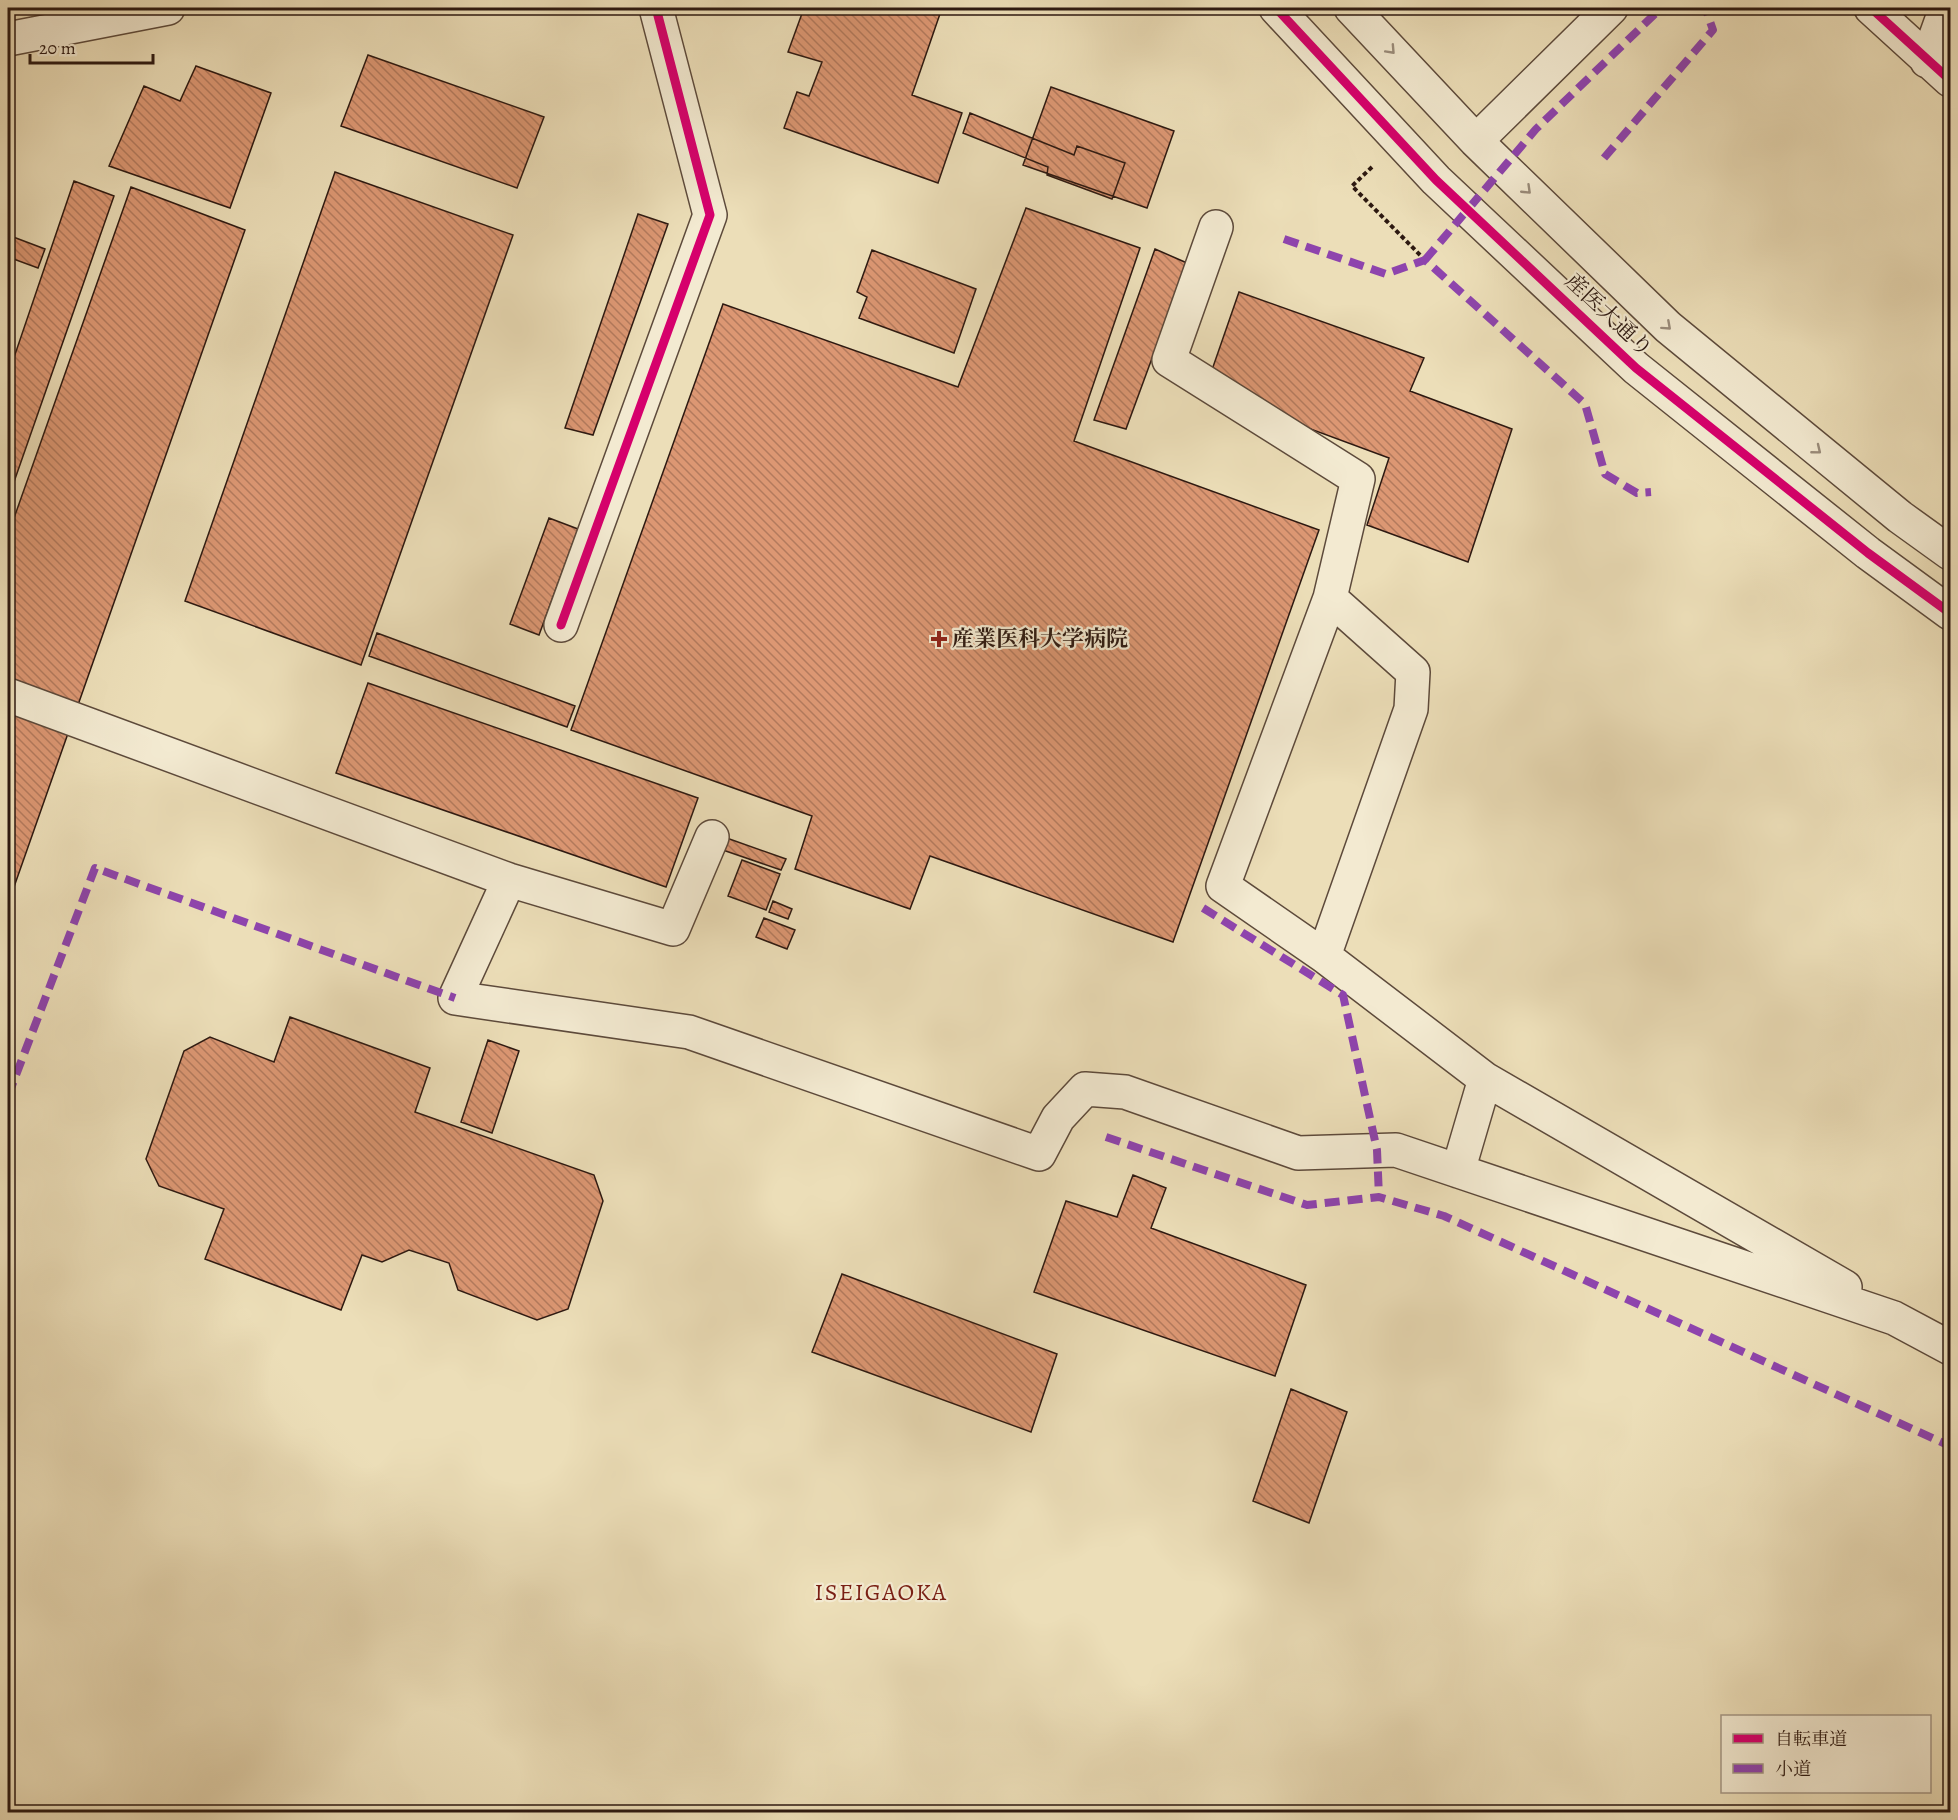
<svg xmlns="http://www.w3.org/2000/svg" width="1958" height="1820" viewBox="0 0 1958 1820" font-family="Alegreya,'Noto Serif JP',serif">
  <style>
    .building { fill: url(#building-back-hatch); stroke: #2d1911; stroke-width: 1.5 }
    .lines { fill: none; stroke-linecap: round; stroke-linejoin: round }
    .minor-casing { stroke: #5d4a3b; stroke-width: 36 }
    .path { stroke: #2d1911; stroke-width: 4; stroke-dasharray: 4.5 3; stroke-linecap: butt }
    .minor { stroke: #f3ead1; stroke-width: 33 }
    .quiet { stroke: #8e44ad; stroke-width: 8; stroke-dasharray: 15 8; stroke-linecap: butt }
    .cycleway-casing { stroke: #f3ead1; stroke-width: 13 }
    .cycleway { stroke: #d6006c; stroke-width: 9 }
    .oneway { stroke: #9a8c7b }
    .poi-dot { fill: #8f2418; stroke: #f3ead1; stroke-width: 2 }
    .labels { text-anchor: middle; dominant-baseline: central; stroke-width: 4.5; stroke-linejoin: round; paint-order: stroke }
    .street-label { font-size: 22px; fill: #2d1911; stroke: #f3ead1 }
    .poi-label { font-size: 22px; font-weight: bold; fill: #2d1911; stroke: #f3ead1; text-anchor: start }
    .neighbourhood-label { font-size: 24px; letter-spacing: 1.5px; fill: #7a1f14; stroke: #f3ead1 }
  </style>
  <defs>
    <pattern id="building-back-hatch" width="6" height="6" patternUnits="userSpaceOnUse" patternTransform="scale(1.5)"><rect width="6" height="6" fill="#dc9773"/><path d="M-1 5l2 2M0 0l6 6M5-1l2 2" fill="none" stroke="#b37a5d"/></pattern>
  </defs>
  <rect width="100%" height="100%" fill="#ecdeb8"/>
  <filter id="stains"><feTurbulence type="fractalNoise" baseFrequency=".00333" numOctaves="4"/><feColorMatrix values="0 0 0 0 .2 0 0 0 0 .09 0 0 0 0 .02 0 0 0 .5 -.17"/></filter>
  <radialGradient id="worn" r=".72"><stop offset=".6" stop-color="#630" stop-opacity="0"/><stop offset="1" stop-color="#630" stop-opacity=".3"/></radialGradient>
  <path class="building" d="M804,8H942L912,95L962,113L938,183L784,128L797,92L809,96L822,62L788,52Z
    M368,55L544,117L517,188L341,126Z
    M196,66L271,93L230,208L109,166L144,86L180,101Z
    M1051,87L1174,131L1147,208L1023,165Z
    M970,113L1074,155L1077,146L1125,163L1112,199L1047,175L1048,167L963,133Z
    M335,172L513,235L361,665L185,601Z
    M74,181L114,196L8,499V375Z
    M131,187L245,230L8,904V535Z
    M1026,208L1140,248L1074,441L1319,530L1173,942L930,856L910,909L795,869L812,816L571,730L723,304L958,387Z
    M638,214L668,224L593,435L565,428Z
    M8,235L45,249L38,268L8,257Z
    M1155,249L1187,263L1126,429L1094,420Z
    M872,250L976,289L954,353L859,318L867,297L857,292Z
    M1239,292L1424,358L1410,391L1512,429L1468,562L1367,525L1389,458L1205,390Z
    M549,518L578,529L539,635L510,624Z
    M377,633L575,706L567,727L369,656Z
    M368,683L698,798L666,887L336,773Z
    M721,836L786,859L781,870L717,848Z
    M742,860L780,874L766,910L728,896Z
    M773,901L792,909L788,919L769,912Z
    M764,918L795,930L787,949L756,937Z
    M290,1017L430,1068L415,1112L594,1175L603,1201L568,1309L537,1320L458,1290L449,1263L409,1250L382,1262L362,1255L341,1310L205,1259L224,1209L159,1186L146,1159L184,1051L210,1037L274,1062Z
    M488,1040L519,1051L492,1133L461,1122Z
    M1133,1175L1166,1188L1151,1228L1306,1285L1275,1376L1034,1292L1066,1201L1117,1217Z
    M842,1274L1057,1354L1031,1432L812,1352Z
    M1291,1389L1347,1412L1309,1523L1253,1501Z"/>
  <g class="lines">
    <g class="minor-casing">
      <path id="minor" d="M1276,8L1436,180L1636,368L1868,553L1950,613
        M1351,8L1476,141L1668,327L1900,517L1950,553
        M1871,8L1950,80
        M8,39L168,8
        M1927,61L1946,8
        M1476,141L1611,8
        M1216,227L1169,360L1358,479L1330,598
        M561,625L710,215L656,8
        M8,695L509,880L673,929L712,837
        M509,880L455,998L689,1032L1039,1154L1058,1118L1085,1089L1125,1092L1298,1153L1396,1150L1894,1318L1950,1348
        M1324,956L1411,709L1413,672L1330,598L1223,886L1324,956L1485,1079L1845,1287
        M1458,1171L1485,1079"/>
    </g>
    <path class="path" d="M1372,167L1352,186L1425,260"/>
    <use href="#minor" class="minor"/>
    <path class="quiet" d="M1604,158L1713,30L1706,10L1699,8
      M1284,239L1386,274L1425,260L1585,404L1605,474L1637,493L1651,492
      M1425,260L1536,129L1661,8
      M1203,908L1343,995L1377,1150L1379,1197
      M8,1096L95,868L455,998
      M1106,1137L1307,1205L1379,1197L1444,1216L1950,1446"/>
    <g class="cycleway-casing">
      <path id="cycleway" d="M1276,8L1436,180L1636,368L1868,553L1950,613
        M1871,8L1950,80
        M561,625L710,215L656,8"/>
    </g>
    <use href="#cycleway" class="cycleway"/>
  </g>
  <defs><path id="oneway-chevron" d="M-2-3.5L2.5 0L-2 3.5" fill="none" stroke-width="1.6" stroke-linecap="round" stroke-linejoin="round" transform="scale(1.5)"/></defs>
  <g class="oneway">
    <use href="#oneway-chevron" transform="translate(1391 50) rotate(47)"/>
    <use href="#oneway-chevron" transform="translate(1527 190) rotate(44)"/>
    <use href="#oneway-chevron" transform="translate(1667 326) rotate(42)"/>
    <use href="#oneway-chevron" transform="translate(1817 450) rotate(39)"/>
  </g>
  <path class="poi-dot" d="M936 630h6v6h6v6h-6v6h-6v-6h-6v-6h6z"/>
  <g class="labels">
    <g class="street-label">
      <text transform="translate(1609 315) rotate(43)">産医大通り</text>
    </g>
    <g class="poi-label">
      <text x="952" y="639">産業医科大学病院</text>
    </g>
    <g class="neighbourhood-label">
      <text x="881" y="1592">ISEIGAOKA</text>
    </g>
  </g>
  <rect width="1958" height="1820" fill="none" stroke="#ecdeb8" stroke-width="30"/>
  <rect x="9" y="9" width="1940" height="1802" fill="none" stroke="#2d1911" stroke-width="3"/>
  <rect x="15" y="15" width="1928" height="1790" fill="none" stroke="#2d1911" stroke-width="1.5"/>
  <rect x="1721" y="1715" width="210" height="78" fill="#f3ead1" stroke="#a49684" stroke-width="1.5"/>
  <rect x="1733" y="1734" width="30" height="9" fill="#d6006c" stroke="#a49684" stroke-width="1.5"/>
  <text x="1775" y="1745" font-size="18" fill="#2d1911">自転車道</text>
  <rect x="1733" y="1764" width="30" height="9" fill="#8e44ad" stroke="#a49684" stroke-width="1.5"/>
  <text x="1775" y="1775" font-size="18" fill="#2d1911">小道</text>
  <path d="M30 54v9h123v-9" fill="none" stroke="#2d1911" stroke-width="3"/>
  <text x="39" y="54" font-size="18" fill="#2d1911" stroke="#f3ead1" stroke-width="4.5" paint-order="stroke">20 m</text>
  <rect width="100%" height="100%" filter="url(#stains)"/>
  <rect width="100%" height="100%" fill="url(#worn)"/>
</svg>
